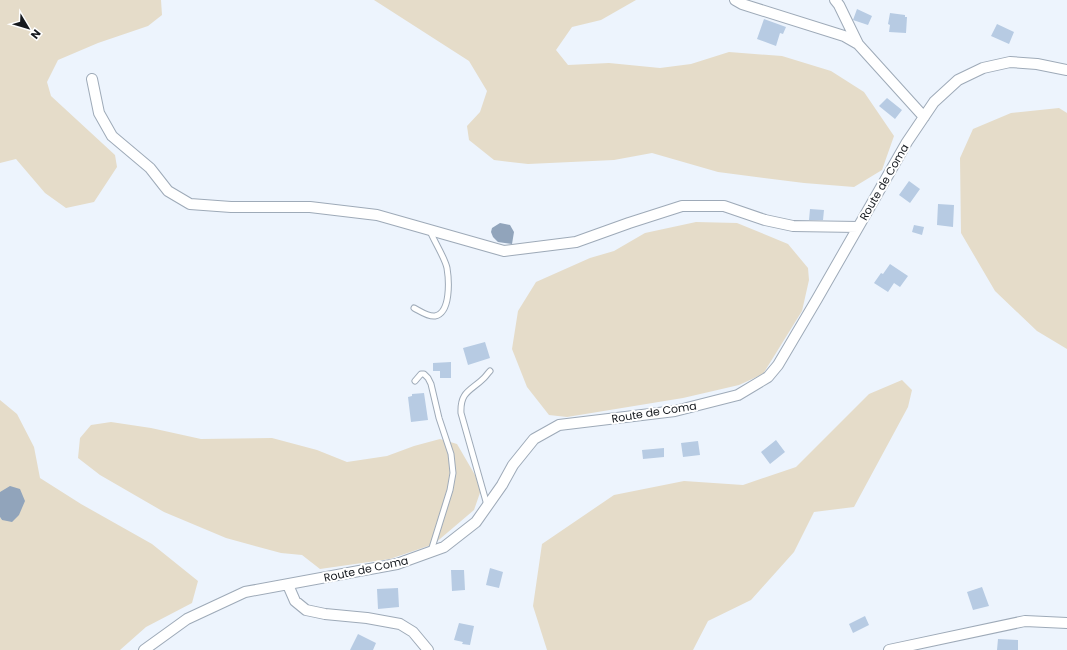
<svg xmlns="http://www.w3.org/2000/svg" width="1067" height="650" viewBox="0 0 1067 650" font-family="Poppins,sans-serif">
  <style>
    .green { fill: #e5dcc9 }
    .water { fill: #91a4bb }
    .building { fill: #b7cbe3 }
    .lines { fill: none; stroke-linecap: round; stroke-linejoin: round }
    .service-casing { stroke: #9eaab8; stroke-width: 7 }
    .minor-casing { stroke: #9eaab8; stroke-width: 12 }
    .service { stroke: #fff; stroke-width: 5 }
    .minor { stroke: #fff; stroke-width: 10 }
    .labels { text-anchor: middle; dominant-baseline: central; stroke-width: 4; stroke-linejoin: round; paint-order: stroke }
    .street-label { font-size: 11px; fill: #15191e; stroke: #fff }
  </style>
  <rect width="100%" height="100%" fill="#edf4fd"/>
  <path class="green" d="M0,0H161L162,15L148,26L98,43L58,60L47,82L51,96L115,155L117,167L94,202L66,208L45,193L16,159L0,163Z
    M374,0H636L601,20L572,27L556,50L568,65L609,63L660,68L691,64L729,52L782,56L831,71L864,92L894,136L882,170L854,187L804,183L718,172L652,153L614,160L528,164L494,160L469,140L467,126L480,112L487,91L469,61Z
    M1059,108L1067,113V349L1037,331L995,291L961,233L960,158L973,129L1011,113Z
    M696,222L737,223L788,244L808,268L809,280L802,311L763,374L739,385L683,398L567,417L549,415L527,387L512,349L518,311L536,282L590,258L614,251L645,233Z
    M902,380L912,390L908,407L854,507L814,512L794,552L751,600L708,621L693,650H547L533,606L542,544L614,495L684,481L743,485L796,467L869,394Z
    M0,400L17,414L34,447L40,478L81,504L152,544L198,581L192,603L146,627L120,650H0V517L2,520L0,492Z
    M111,422L151,428L201,439L272,438L317,450L347,462L387,456L414,446L440,439L457,444L482,487L474,510L434,544L390,559L320,569L302,555L281,553L226,538L164,512L100,475L78,458L80,438L91,425Z"/>
  <path class="water" d="M500,223L510,225L514,232L512,244L498,242L493,237L491,232L492,228Z
    M10,486L20,489L25,501L19,515L12,522L2,520L0,517V492Z"/>
  <path class="building" d="M857,9L872,16L868,25L853,20Z
    M890,13L905,15V17H907L906,33L889,32L890,25L888,24Z
    M764,19L786,27L783,34L780,33L776,46L757,39Z
    M997,24L1014,32L1009,44L991,36Z
    M887,98L902,110L895,119L879,106Z
    M909,181L920,189L910,203L899,195Z
    M938,204L954,205L953,227L937,225Z
    M810,209L824,210L823,220H809Z
    M914,225L924,227L922,235L912,232Z
    M890,264L908,276L900,287L894,283L888,292L874,283L881,273L883,274Z
    M485,342L490,358L468,365L463,348Z
    M451,362V378H440V371H433V363Z
    M424,393L428,420L411,422L408,397L412,396V394Z
    M776,440L785,452L770,464L761,452Z
    M698,441L700,455L683,457L681,443Z
    M664,448V457L643,459L642,450Z
    M490,568L503,572L499,588L486,585Z
    M451,570H464L465,590L452,591Z
    M982,587L989,606L973,610L967,592Z
    M398,588L399,607L378,609L377,589Z
    M865,616L869,625L853,633L849,624Z
    M459,623L474,626L470,645L462,644L463,642L454,640Z
    M358,634L376,643L373,650H350Z
    M998,639L1018,640V650H997Z"/>
  <g class="lines">
    <g class="service-casing">
      <path id="service" d="M414,308C420,311 428,317 435,316C451,313 449,280 447,268C445,258 434,241 430,231
        M415,381L421,374H424L428,378L431,384L439,418L451,454L453,473L450,490L431,551
        M487,505L461,413C460,391 471,391 484,378C486,376 488,373 490,371"/>
    </g>
    <g class="minor-casing">
      <path id="minor" d="M735,0L742,4L844,36L858,44L924,117
        M835,0L839,5L858,44
        M92,79L99,113L112,136L150,168L168,191L190,204L231,207H310L377,215L504,251L576,242L629,223L682,206H724L765,220L793,226L858,227
        M288,585L295,601L306,610L325,614L367,618L400,624L413,632L428,650
        M144,650L187,619L245,592L397,564L444,547L476,522L502,485L513,465L534,439L559,425L675,411L738,395L768,377L778,365L817,299L907,142L934,102L958,80L983,68L1010,62L1037,64L1067,70
        M889,650L1025,621L1067,623"/>
    </g>
    <use href="#service" class="service"/>
    <use href="#minor" class="minor"/>
  </g>
  <g class="labels">
    <g class="street-label">
      <text transform="translate(884 182) rotate(-60)">Route de Coma</text>
      <text transform="translate(654 412) rotate(-9)">Route de Coma</text>
      <text transform="translate(366 569) rotate(-12)">Route de Coma</text>
    </g>
  </g>
  <g transform="translate(28 28) rotate(128)" stroke="#ffffff" stroke-width="3" paint-order="stroke">
  <path d="M0-3L7 15L0 10L-7 15Z" fill="#15191e"/>
  <text y="-6" font-size="11" font-weight="bold" text-anchor="middle" fill="#15191e">N</text>
  </g>
</svg>
